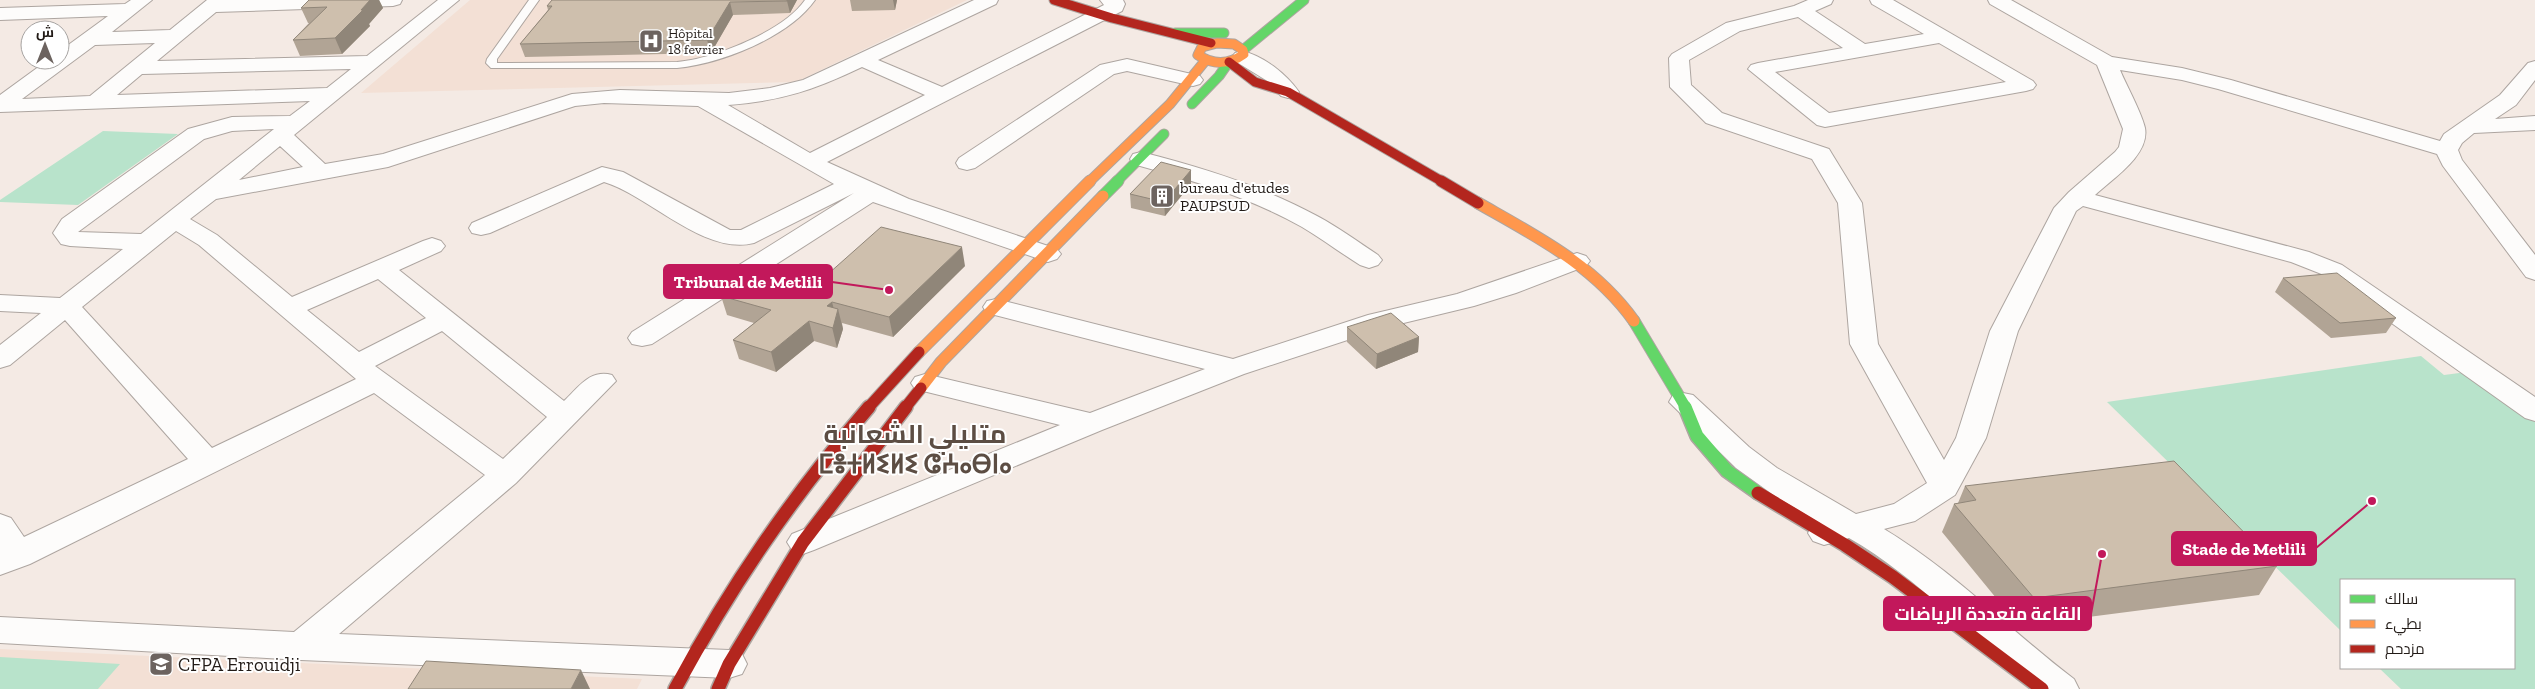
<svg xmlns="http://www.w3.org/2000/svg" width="2535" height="689" viewBox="0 0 2535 689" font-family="'Zilla Slab',Cairo,'Noto Sans Tifinagh',serif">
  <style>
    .built { fill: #f3e0d5 }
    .green { fill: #b8e3cb }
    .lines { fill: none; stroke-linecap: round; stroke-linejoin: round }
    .lane-casing { stroke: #ada5a0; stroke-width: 2 }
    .street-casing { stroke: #ada5a0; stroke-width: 2 }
    .fast-far2-casing { stroke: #ada5a0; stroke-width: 11 }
    .fast-far1-casing { stroke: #ada5a0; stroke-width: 13 }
    .fast-casing { stroke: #ada5a0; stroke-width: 16 }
    .slow-far1-casing { stroke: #ada5a0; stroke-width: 11 }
    .slow-casing { stroke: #ada5a0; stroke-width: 13 }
    .jam-far2-casing { stroke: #ada5a0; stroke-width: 11 }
    .jam-far1-casing { stroke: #ada5a0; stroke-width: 13 }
    .jam-casing { stroke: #ada5a0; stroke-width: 16 }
    .lane { fill: #fdfcfb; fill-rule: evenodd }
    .street { fill: #fdfcfb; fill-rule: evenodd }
    .fast-far2 { stroke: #63d668; stroke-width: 9 }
    .fast-far1 { stroke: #63d668; stroke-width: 11 }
    .fast { stroke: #63d668; stroke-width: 13 }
    .slow-far1 { stroke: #ff974d; stroke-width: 9 }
    .slow { stroke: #ff974d; stroke-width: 11 }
    .jam-far2 { stroke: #b3261e; stroke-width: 9 }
    .jam-far1 { stroke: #b3261e; stroke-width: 11 }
    .jam { stroke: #b3261e; stroke-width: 13 }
    .wall { fill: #b1a495 }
    .shaded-wall { fill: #908679 }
    .building { fill: #cebfad; stroke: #908679 }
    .labels { text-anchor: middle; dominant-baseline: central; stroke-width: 4; stroke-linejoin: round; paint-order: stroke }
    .far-poi-label { font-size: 14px; fill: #221b17; stroke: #fff; text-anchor: start }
    .poi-label { font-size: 16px; fill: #221b17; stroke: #fff; text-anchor: start }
    .near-poi-label { font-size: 19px; fill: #221b17; stroke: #fff; text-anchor: start }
    .town-label { font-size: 26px; font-weight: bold; fill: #5c4d43; stroke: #fff }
    .leader { fill: none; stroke: #c2185b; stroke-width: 2 }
    .callout-dot { fill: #c2185b; stroke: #fff; stroke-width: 2 }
    .callout { fill: #c2185b; stroke: #c2185b; stroke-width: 2 }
    .callout-label { font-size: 18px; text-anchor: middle; font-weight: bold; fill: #fff }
  </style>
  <rect width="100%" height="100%" fill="#f4eae4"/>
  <path class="built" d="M470,0H967L796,82L361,93Z
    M0,649L642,679L637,689H0Z"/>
  <path class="green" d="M103,131L178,134L78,205L0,202V200Z
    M2421,356L2444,375L2467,372L2535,422V689H2401L2379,668H2514V580H2341V631L2107,402Z
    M0,657L120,664L98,689H0Z"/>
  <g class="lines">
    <g class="lane-casing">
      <path id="lane" d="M529,0H539L497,59V63L677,62C714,59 784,31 805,0H815C789,37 721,64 677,68H491L486,63L487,59Z"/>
    </g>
    <g class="street-casing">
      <path id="street" d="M131,0H152L112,32L170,30L207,0H402L400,4L393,6L216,12L157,61L367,56L438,0H459L294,135L325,164L383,154L572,94L620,90L729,93L770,88L803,80L974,0H998L996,4L878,60L942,87L1104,5L1100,0H1123L1125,4L1122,11L827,162L909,199L1057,249L1061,254L1057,259L1048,262L873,202L652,344L642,346L632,344L628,338L632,332L854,193L754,243C704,256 650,196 604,182L490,233L481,235L472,233L469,228L472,223L602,167L623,172L730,230H741L834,184L698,106L604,103L575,106L388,167L216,199L190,219L217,235L292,297L423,241L432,238L441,241L445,246L441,251L399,270L564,401C579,387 590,369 612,375L616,381L516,483L339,634L729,650L742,654L747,664L742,674L729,678L301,660L0,643V617L294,632L485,475L374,393L30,564L0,575V514L11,518L24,537L188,459L65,320L10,365L0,368V345L41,313L0,311V295L60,298L123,249L70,246L61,244L53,233L62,219L188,129L232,117L290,116L310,101L0,112V95L48,60H60V51L108,16L0,20V8L125,4ZM155,43L90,96L22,99L95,45ZM862,67L925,95L810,153L728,105C781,101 814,90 862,67ZM351,69L327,88L117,95L142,74ZM274,129L141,234L78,232L204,139L232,131ZM280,146L303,167L239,180ZM176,231L199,245L356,379L212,448L82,307ZM378,279L426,318L359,352L307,310ZM442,331L547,417L503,459L375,366Z
        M1808,0H1833L1831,4L1815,11L1865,44L1924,34L1872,4L1870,0H1893L2033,81L2036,85L2033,89L2026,91L1825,127L1817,125L1748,69L1751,65L1758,63L1843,48L1798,17L1740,31L1689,60L1691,85L1722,113L1829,149L1832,154L1862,203L1878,344L1944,460L1956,438L1990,331L2054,208L2069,192L2115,152L2119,147L2123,129L2097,65L1990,4L1988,0H2011L2112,57L2182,68L2231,80L2440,141L2444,134L2500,95L2528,63L2535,61V80L2516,105L2495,119L2535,116V130L2474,133L2462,143L2458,150L2462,160L2535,255V280L2526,277L2443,166L2437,154L2218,89L2182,80L2120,70C2127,87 2141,111 2145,128C2150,155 2112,179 2095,195L2309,252L2342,265L2535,397V421L2525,418L2324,275L2291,262L2083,206L2076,211L2018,331L1986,438L1955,495L1915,521L1884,529C1954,571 2009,630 2074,679L2079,689H2035C1972,639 1920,579 1849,538L1824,545L1813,541L1808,533L1813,525L1820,523L1775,496L1736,468L1669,402L1673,395L1683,393L1693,395L1749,447L1777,468L1856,514L1894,504L1927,483L1850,344L1838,203L1812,159L1706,123L1670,87L1669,58L1672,54L1726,23L1794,6ZM1939,43L2006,82L1829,113L1775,72Z
        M1242,51C1264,56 1286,74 1299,92L1295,96L1288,98L1281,96L1269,82L1235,61L1232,57L1235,53Z
        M1127,59L1200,76L1203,80L1200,84L1193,86L1127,71L1114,74L975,168L967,170L959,168L956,163L959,158L1100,65Z
        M1141,152C1201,167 1262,186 1317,216C1338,227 1358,242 1378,255L1382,260L1378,265L1369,268L1360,265C1341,253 1322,239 1302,227C1249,197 1191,180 1133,164L1130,159L1133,154Z
        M1577,253L1586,256L1590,261L1586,266L1516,293L1474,306L1387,327L1244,374L1102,430L814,550L803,554L792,550L787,542L792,534L1060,425L915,389L911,383L915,377L925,374L1090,413L1205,369L987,313L983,307L987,301L996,299L1233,359L1368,315L1457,294Z"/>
    </g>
    <g class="fast-far2-casing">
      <path id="fast-far2" d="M1175,33H1224
        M1243,50L1304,0
        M1192,104L1219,76L1228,63
        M1116,182L1164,134"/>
    </g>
    <g class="fast-far1-casing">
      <path id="fast-far1" d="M1103,196L1118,181
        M1634,321L1686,408"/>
    </g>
    <g class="fast-casing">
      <path id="fast" d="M1685,407L1697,436L1727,471L1758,493"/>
    </g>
    <g class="slow-far1-casing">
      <path id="slow-far1" d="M1217,43L1234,44L1243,50L1244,54C1229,65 1213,65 1198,55L1202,47Z
        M1089,182L1170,104L1205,61"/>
    </g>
    <g class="slow-casing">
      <path id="slow" d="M1478,203C1536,236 1594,265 1634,321
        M919,352L1090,181
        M921,388L941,362L1103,196"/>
    </g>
    <g class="jam-far2-casing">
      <path id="jam-far2" d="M1054,0L1112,18L1211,43
        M1229,62L1255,82L1288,92L1443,182"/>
    </g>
    <g class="jam-far1-casing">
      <path id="jam-far1" d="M1441,181L1478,203
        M868,408L919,352
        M905,408L921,388"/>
    </g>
    <g class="jam-casing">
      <path id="jam" d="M1758,493L1845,545L1893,577L2042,689
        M675,689C732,584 791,498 869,407
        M718,689L729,664L803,542L906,407"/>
    </g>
    <use href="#lane" class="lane"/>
    <use href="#street" class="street"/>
    <use href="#fast-far2" class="fast-far2"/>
    <use href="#fast-far1" class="fast-far1"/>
    <use href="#fast" class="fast"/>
    <use href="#slow-far1" class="slow-far1"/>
    <use href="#slow" class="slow"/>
    <use href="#jam-far2" class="jam-far2"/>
    <use href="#jam-far1" class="jam-far1"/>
    <use href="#jam" class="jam"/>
  </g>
  <path class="wall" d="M309,0H379L383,8L369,24L370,26L342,54L300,56L293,40L309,23H308L301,8Z
    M552,0H797L790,13L733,15L711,53L525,57L520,44L548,10L547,6Z
    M850,0H897L895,10L852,11Z
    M1191,170V184L1165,216L1131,208L1130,194Z
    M965,266L893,337L842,323L843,329L837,348L814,341L776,372L739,359L733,340L754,323L727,315L721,296L801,298Z
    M2283,278L2396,318L2386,333L2331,338L2275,292Z
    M1347,327L1419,337L1418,352L1376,369L1347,342Z
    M1965,486L2277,566L2259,595L2019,626L1942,532L1954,504L1958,503Z"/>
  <path class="shaded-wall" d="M370,0H379L383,8L369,24L370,26L342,54L335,38Z
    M787,0H797L790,13L787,1Z
    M893,0H897L895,10Z
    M730,2L733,15L711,53L707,40Z
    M1191,170V184L1165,216L1164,202Z
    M962,247L965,266L893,337L889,317Z
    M832,302L836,317L838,309L843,329L837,348L827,306Z
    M809,321L814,341L776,372L771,352Z
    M1419,337L1418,352L1376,369L1377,354Z
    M581,670L590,689H571Z"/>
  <path class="building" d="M309,0H370L361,10H363L335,38L293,40L327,7L301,8Z
    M552,0H787V1L730,2L707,40L520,44L552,6H547Z
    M1161,162L1191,170L1164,202L1130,194Z
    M881,227L962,247L889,317L832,302L827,306L838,309L833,328L809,321L771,352L733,340L771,310L721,296L740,281L801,298Z
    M2337,273L2396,318L2340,323L2283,278Z
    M1391,313L1419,337L1377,354L1347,327Z
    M2174,461L2277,566L2034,598L1954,504L1976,500L1965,486Z
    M426,661L581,670L571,689H408Z"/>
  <defs>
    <g id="hospital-square" transform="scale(1.25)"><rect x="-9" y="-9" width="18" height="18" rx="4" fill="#6c635f" stroke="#fff"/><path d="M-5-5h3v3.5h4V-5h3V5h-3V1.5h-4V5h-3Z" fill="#fff"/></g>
    <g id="building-square" transform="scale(1.25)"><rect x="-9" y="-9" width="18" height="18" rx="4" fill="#6c635f" stroke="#fff"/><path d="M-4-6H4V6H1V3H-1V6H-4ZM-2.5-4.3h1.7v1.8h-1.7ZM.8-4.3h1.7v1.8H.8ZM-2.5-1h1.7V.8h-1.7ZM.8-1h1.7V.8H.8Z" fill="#fff"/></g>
    <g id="university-square" transform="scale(1.25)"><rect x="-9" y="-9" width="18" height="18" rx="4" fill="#6c635f" stroke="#fff"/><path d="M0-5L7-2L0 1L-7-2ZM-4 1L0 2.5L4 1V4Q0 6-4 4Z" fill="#fff"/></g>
  </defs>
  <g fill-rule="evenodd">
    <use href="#hospital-square" x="651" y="41"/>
    <use href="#building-square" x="1162" y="196"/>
    <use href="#university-square" x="161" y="664"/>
  </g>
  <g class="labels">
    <g class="far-poi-label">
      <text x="668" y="33">Hôpital<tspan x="668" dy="16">18 fevrier</tspan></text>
    </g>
    <g class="poi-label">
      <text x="1180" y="187">bureau d'etudes<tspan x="1180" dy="18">PAUPSUD</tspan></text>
    </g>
    <g class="near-poi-label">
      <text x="178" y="664">CFPA Errouidji</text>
    </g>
    <g class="town-label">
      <text x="915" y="434">متليلي الشعانبة<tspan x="915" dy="30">ⵎⴻⵜⵍⵉⵍⵉ ⵛⵄⴰⴱⵏⴰ</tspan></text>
    </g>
  </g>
  <path class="leader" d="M889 290L832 282M2372 501L2316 548M2102 554L2091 614"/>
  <g class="callout-dot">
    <circle cx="889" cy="290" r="5"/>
    <circle cx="2372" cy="501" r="5"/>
    <circle cx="2102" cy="554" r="5"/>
  </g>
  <g class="callout">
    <rect x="664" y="265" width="168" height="33" rx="5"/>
    <rect x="2172" y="532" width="144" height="33" rx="5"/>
    <rect x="1884" y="597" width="207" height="33" rx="5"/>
  </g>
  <g class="callout-label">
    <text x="748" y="288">Tribunal de Metlili</text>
    <text x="2244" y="555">Stade de Metlili</text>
    <text x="1988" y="620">القاعة متعددة الرياضات</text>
  </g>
  <rect x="2340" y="579" width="175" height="90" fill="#ffffff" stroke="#a7a4a2"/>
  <rect x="2350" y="595" width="25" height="8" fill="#63d668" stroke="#a7a4a2"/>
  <text x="2385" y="604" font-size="15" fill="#221b17">سالك</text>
  <rect x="2350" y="620" width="25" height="8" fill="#ff974d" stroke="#a7a4a2"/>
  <text x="2385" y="629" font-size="15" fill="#221b17">بطيء</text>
  <rect x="2350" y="645" width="25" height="8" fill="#b3261e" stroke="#a7a4a2"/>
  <text x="2385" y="654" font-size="15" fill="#221b17">مزدحم</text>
  <g transform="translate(45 45)"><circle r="24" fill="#ffffff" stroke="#a7a4a2"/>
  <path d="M0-4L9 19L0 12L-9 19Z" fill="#6c635f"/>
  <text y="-8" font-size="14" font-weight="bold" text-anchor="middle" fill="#221b17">ش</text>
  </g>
</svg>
